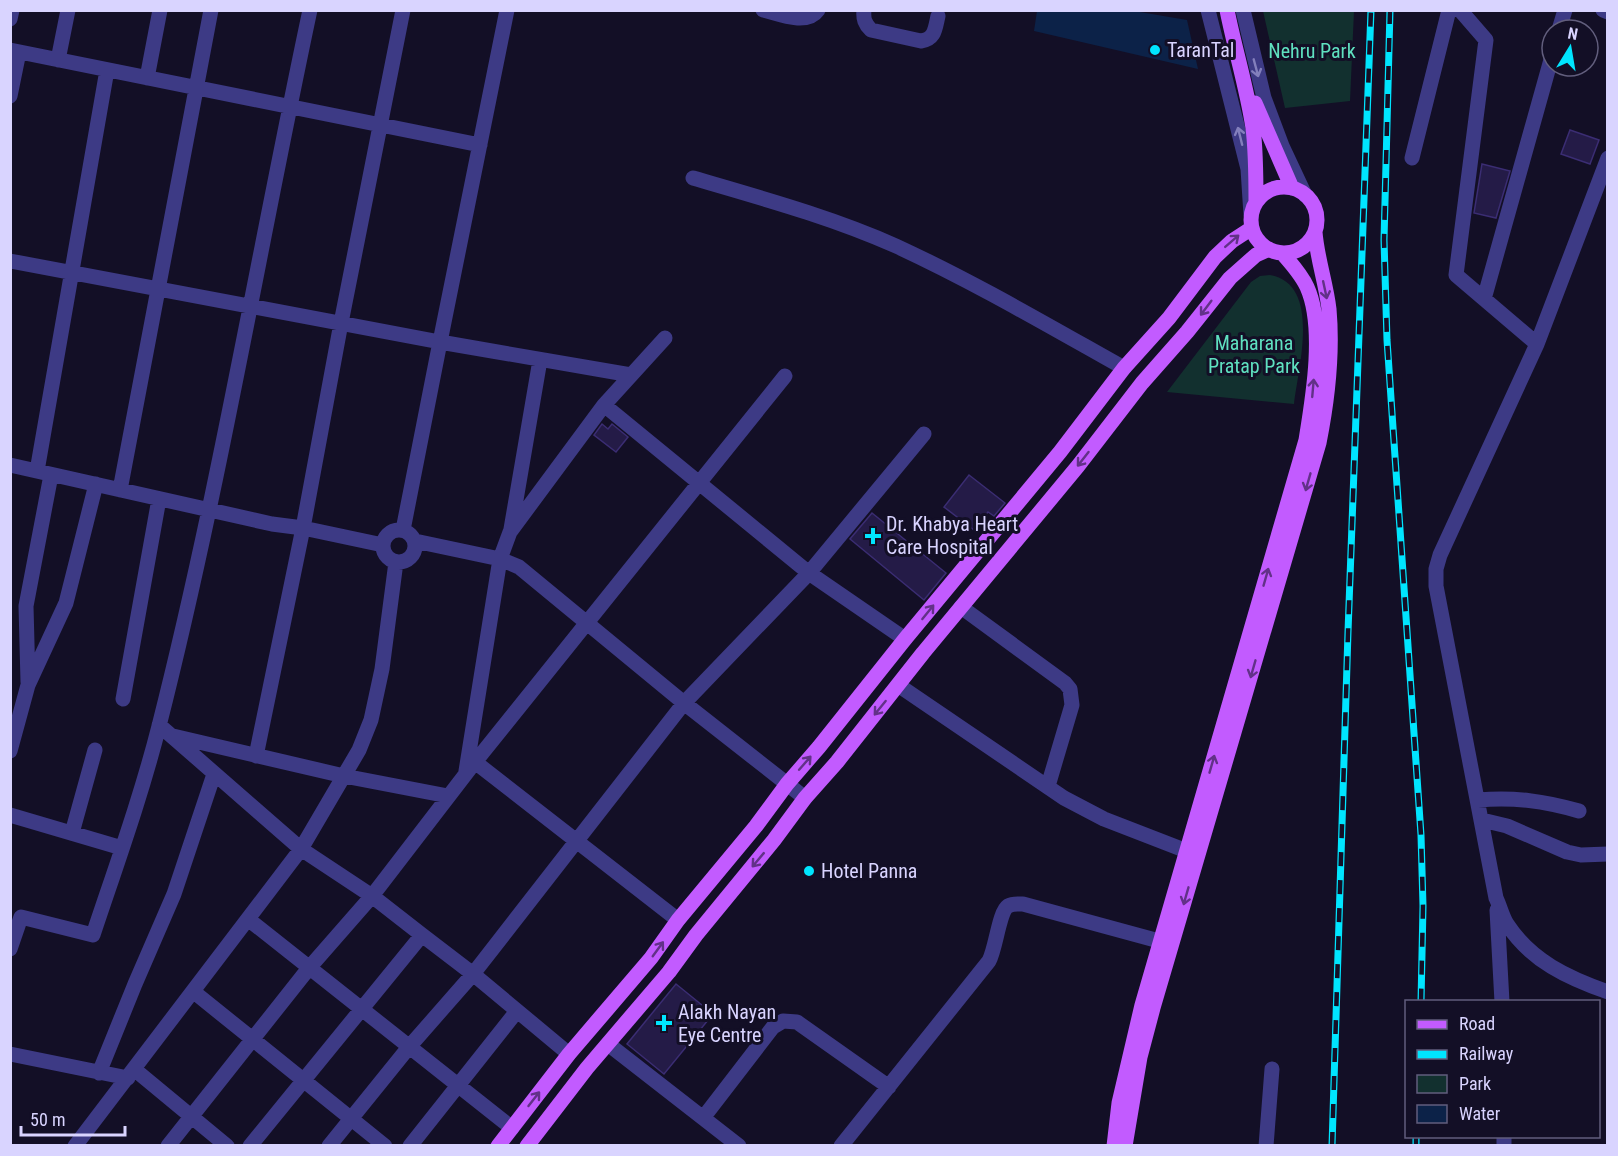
<svg xmlns="http://www.w3.org/2000/svg" width="1618" height="1156" viewBox="0 0 1618 1156" font-family="'Roboto Condensed',sans-serif">
  <style>
    .green { fill: #12302f }
    .water { fill: #0c2248 }
    .building { fill: #241b47; stroke: #3b2d73; stroke-width: 1.5 }
    .lines { fill: none; stroke-linecap: round; stroke-linejoin: round }
    .minor { stroke: #3d3a85; stroke-width: 15 }
    .major { stroke: #c25bff; stroke-width: 15 }
    .rail-casing { stroke: #00e5ff; stroke-width: 7 }
    .rail { stroke: #130f26; stroke-width: 4.5; stroke-dasharray: 14; stroke-linecap: butt }
    .oneway { stroke: #837fbc }
    .oneway2 { stroke: #623188 }
    .poi-dot { fill: #00e5ff; stroke: #130f26; stroke-width: 2 }
    .labels { text-anchor: middle; dominant-baseline: central; stroke-width: 6; stroke-linejoin: round; paint-order: stroke }
    .poi-label { font-size: 20px; fill: #d9d4ff; stroke: #130f26; text-anchor: start }
    .park-label { font-size: 20px; fill: #5fe0c0; stroke: #130f26 }
  </style>
  <rect width="100%" height="100%" fill="#130f26"/>
  <path class="green" d="M1263,11H1354L1350,101L1285,108Z
    M1270,275C1322,284 1298,368 1294,404L1167,392L1251,282L1260,276Z"/>
  <path class="water" d="M1037,11H1134L1187,20L1198,69L1034,31Z"/>
  <path class="building" d="M1570,130L1599,140L1590,164L1561,154Z
    M1482,164L1510,171L1496,218L1474,213Z
    M602,424L608,429L612,424L628,437L616,452L594,435Z
    M969,475L1005,503L994,516L988,512L974,530L944,507Z
    M872,513L946,573L924,600L850,539Z
    M676,984L713,1014L664,1074L627,1044Z"/>
  <g class="lines">
    <path class="minor" d="M507,10L440,342L631,375
      M763,10C779,14 807,26 818,10
      M864,10C863,19 865,24 871,30L921,41C935,39 935,29 938,16
      M1208,10L1248,169L1251,215
      M1243,10L1264,98L1282,146L1305,195
      M1460,10L1486,40L1456,275L1537,344L1440,555L1436,569V586L1496,898C1500,906 1502,916 1507,924C1531,961 1568,978 1608,992
      M1603,10L1608,12
      M10,19L12,10
      M1559,30L1565,10
      M10,50L480,145
      M58,60L68,10
      M147,78L160,10
      M10,96L19,52
      M1412,158L1449,10
      M693,178C761,198 831,217 896,246C974,282 1049,326 1124,368
      M10,261L440,342L403,530
      M1484,299L1552,56
      M1537,344L1608,158
      M604,405L809,573L905,639
      M10,465L272,524L303,528L383,545
      M37,471L107,70
      M120,490L211,10
      M511,529L540,360
      M383 546a16 16 0 1 1 32 0a16 16 0 1 1-32 0Z
      M415,541L500,559L519,567L684,703L805,798
      M961,607L1065,683L1070,689L1072,705L1048,786
      M28,682L26,606L51,475
      M898,685L1064,798L1104,819L1197,855
      M123,699L159,499
      M159,725L301,849L372,896L422,935L473,974L569,1054
      M173,736L344,776L448,796
      M10,751L28,685L66,603L96,484
      M256,756L303,528L341,323L403,10
      M475,762L678,920
      M466,771L500,559L510,532L604,405L665,338
      M1478,800C1515,797 1544,801 1579,811
      M10,815L122,848
      M1482,820L1507,826L1567,852L1581,855L1608,854
      M72,833L95,750
      M1497,910L1502,1002
      M248,919L512,1128
      M10,949L21,917L93,935C116,866 141,797 159,726C219,490 259,249 310,10
      M194,992L385,1146
      M608,1044L739,1146
      M10,1054L128,1078
      M134,1069L227,1146
      M99,1073L135,984L174,894L214,774
      M703,1118L773,1027L783,1021L797,1022L889,1087
      M1504,1136V1146
      M75,1146L301,849L359,750L371,720L382,669L396,562
      M168,1146L309,968L372,896L475,762L785,376
      M250,1146L422,935
      M329,1146L409,1047L473,974L684,703L809,573L924,434
      M410,1146L517,1011
      M841,1146L989,961C996,948 999,912 1008,906C1013,903 1017,904 1023,904L1159,941
      M1266,1146L1272,1069"/>
    <path class="major" d="M1227,10C1235,50 1247,88 1253,128C1256,152 1256,177 1256,202
      M1255,103L1292,188
      M1251 220a33 33 0 1 1 66 0a33 33 0 1 1-66 0Z
      M498,1146L569,1054L651,958L678,920L756,826L787,784L819,747L905,639L1060,452L1124,368L1169,318L1215,257L1232,241L1252,228
      M527,1146L587,1068L669,972L696,935L774,840L805,798L837,762L923,653L1078,466L1142,383L1187,332L1230,278L1256,255L1269,249
      M1114,1146L1119,1103L1142,1005L1306,440C1313,397 1325,327 1307,287C1301,274 1291,263 1282,253
      M1125,1146L1140,1057L1153,1008L1319,443C1328,398 1333,355 1329,309C1326,283 1317,258 1315,232"/>
    <g class="rail-casing">
      <path id="rail" d="M1390,10L1384,240L1387,340L1421,835L1423,906L1421,1002
        M1332,1146L1348,632L1371,10
        M1416,1146V1136"/>
    </g>
    <use href="#rail" class="rail"/>
  </g>
  <defs><path id="oneway-shaft" d="M-6 0H5M1.5-3L5.5 0L1.5 3" fill="none" stroke-width="1.6" stroke-linecap="round" stroke-linejoin="round" transform="scale(1.5)"/></defs>
  <g class="oneway">
    <use href="#oneway-shaft" transform="translate(1256 68) rotate(75)"/>
    <use href="#oneway-shaft" transform="translate(1240 136) rotate(-104)"/>
  </g>
  <g class="oneway2">
    <use href="#oneway-shaft" transform="translate(1232 241) rotate(-41)"/>
    <use href="#oneway-shaft" transform="translate(1325 290) rotate(78)"/>
    <use href="#oneway-shaft" transform="translate(1206 308) rotate(127)"/>
    <use href="#oneway-shaft" transform="translate(1313 388) rotate(-85)"/>
    <use href="#oneway-shaft" transform="translate(1083 459) rotate(128)"/>
    <use href="#oneway-shaft" transform="translate(1308 482) rotate(106)"/>
    <use href="#oneway-shaft" transform="translate(1266 577) rotate(-74)"/>
    <use href="#oneway-shaft" transform="translate(928 612) rotate(-51)"/>
    <use href="#oneway-shaft" transform="translate(1253 669) rotate(106)"/>
    <use href="#oneway-shaft" transform="translate(880 708) rotate(129)"/>
    <use href="#oneway-shaft" transform="translate(805 763) rotate(-49)"/>
    <use href="#oneway-shaft" transform="translate(1212 764) rotate(-74)"/>
    <use href="#oneway-shaft" transform="translate(758 860) rotate(130)"/>
    <use href="#oneway-shaft" transform="translate(1186 896) rotate(106)"/>
    <use href="#oneway-shaft" transform="translate(658 949) rotate(-54)"/>
    <use href="#oneway-shaft" transform="translate(534 1099) rotate(-52)"/>
  </g>
  <g class="poi-dot">
    <circle cx="1155" cy="50" r="6"/>
    <path d="M870 527h6v6h6v6h-6v6h-6v-6h-6v-6h6z"/>
    <circle cx="809" cy="871" r="6"/>
    <path d="M661 1014h6v6h6v6h-6v6h-6v-6h-6v-6h6z"/>
  </g>
  <g class="labels">
    <g class="poi-label">
      <text x="1167" y="50">TaranTal</text>
      <text x="886" y="524">Dr. Khabya Heart<tspan x="886" dy="23">Care Hospital</tspan></text>
      <text x="821" y="871">Hotel Panna</text>
      <text x="678" y="1012">Alakh Nayan<tspan x="678" dy="23">Eye Centre</tspan></text>
    </g>
    <g class="park-label">
      <text x="1312" y="51">Nehru Park</text>
      <text x="1254" y="343">Maharana<tspan x="1254" dy="23">Pratap Park</tspan></text>
    </g>
  </g>
  <rect width="1618" height="1156" fill="none" stroke="#d9d4ff" stroke-width="24"/>
  <rect x="1405" y="1000" width="195" height="138" fill="#130f26" stroke="#625e7d" stroke-width="1.5"/>
  <rect x="1417" y="1020" width="30" height="9" fill="#c25bff" stroke="#625e7d" stroke-width="1.5"/>
  <text x="1459" y="1030" font-size="18" fill="#d9d4ff">Road</text>
  <rect x="1417" y="1050" width="30" height="9" fill="#00e5ff" stroke="#625e7d" stroke-width="1.5"/>
  <text x="1459" y="1060" font-size="18" fill="#d9d4ff">Railway</text>
  <rect x="1417" y="1075" width="30" height="18" fill="#12302f" stroke="#625e7d" stroke-width="1.5"/>
  <text x="1459" y="1090" font-size="18" fill="#d9d4ff">Park</text>
  <rect x="1417" y="1105" width="30" height="18" fill="#0c2248" stroke="#625e7d" stroke-width="1.5"/>
  <text x="1459" y="1120" font-size="18" fill="#d9d4ff">Water</text>
  <g transform="translate(1570 48) rotate(11)"><circle r="28" fill="#130f26" stroke="#625e7d" stroke-width="1.5"/>
  <path d="M0-4.5L10 22L0 15L-10 22Z" fill="#00e5ff"/>
  <text y="-9" font-size="16" font-weight="bold" text-anchor="middle" fill="#d9d4ff">N</text>
  </g>
  <path d="M21 1126v9h104v-9" fill="none" stroke="#d9d4ff" stroke-width="3"/>
  <text x="30" y="1126" font-size="18" fill="#d9d4ff" stroke="#130f26" stroke-width="4.5" paint-order="stroke">50 m</text>
</svg>
